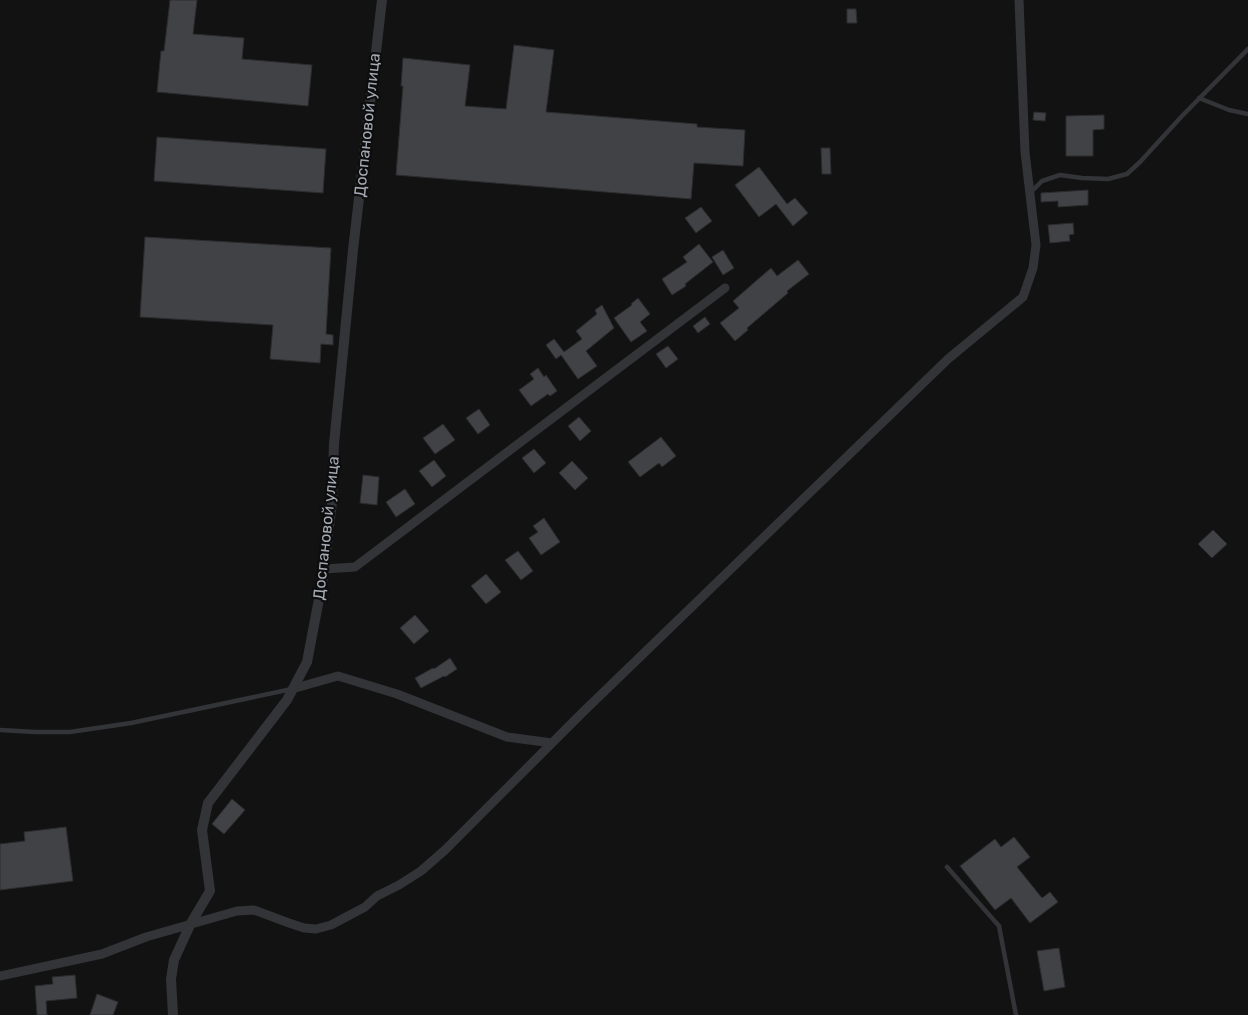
<svg xmlns="http://www.w3.org/2000/svg" width="1248" height="1015" viewBox="0 0 1248 1015" font-family="Rubik,sans-serif">
  <style>
    .building { fill: #414246; stroke: #2c2c2f }
    .lines { fill: none; stroke-linecap: round; stroke-linejoin: round }
    .service { stroke: #333438; stroke-width: 4.5 }
    .minor { stroke: #333438; stroke-width: 9 }
    .tertiary { stroke: #333438; stroke-width: 10 }
    .labels { text-anchor: middle; dominant-baseline: central; stroke-width: 4.5; stroke-linejoin: round; paint-order: stroke }
    .street-label { font-size: 16px; fill: #a4a9b3; stroke: #0d0d0e }
  </style>
  <rect width="100%" height="100%" fill="#121213"/>
  <path class="building" d="M170,0H197L193,34L244,38L242,59L312,65L308,106L157,92L161,51H164Z
    M847,9H856L857,23H847Z
    M514,45L554,50L546,112L697,124V127L745,130L743,166L694,163L691,199L396,175L403,86H401L403,58L470,65L465,106L506,109Z
    M1034,112L1046,113L1045,121L1033,120Z
    M1104,115V129L1093,130V156H1066V116Z
    M157,137L326,149L323,193L154,181Z
    M821,148H830L831,174H822Z
    M759,167L787,204L795,198L808,213L793,226L776,204L759,217L735,185Z
    M1088,190V205L1058,207V201L1041,202V193Z
    M701,207L712,221L696,233L685,218Z
    M1073,223L1074,234L1069,235L1070,241L1050,243L1048,225Z
    M145,237L331,248L326,334L333,335V345L321,344L320,363L270,359L273,325L140,317Z
    M699,244L713,262L685,284L686,286L672,295L662,279L687,262L683,257Z
    M723,250L734,268L723,275L712,257Z
    M798,260L809,274L787,291L788,293L747,328L748,330L735,341L720,323L739,308L733,301L771,268L777,276Z
    M638,298L650,314L640,322L647,331L631,342L614,318L632,305L631,304Z
    M602,305L614,328L586,351L597,366L578,379L561,355L556,359L546,345L554,339L564,352L582,339L576,331L597,314L595,310Z
    M705,317L710,324L698,333L693,326Z
    M668,346L678,359L666,368L656,354Z
    M538,368L544,377L546,375L557,391L550,396L548,394L531,406L519,390L534,379L530,374Z
    M479,409L490,425L478,434L466,418Z
    M579,417L591,431L580,441L568,426Z
    M443,424L455,440L435,454L423,438Z
    M661,437L676,456L662,467L659,463L640,477L628,462Z
    M534,449L546,463L534,473L522,458Z
    M434,460L446,476L432,487L419,471Z
    M572,461L588,478L575,490L559,473Z
    M363,475L379,477L377,505L360,503Z
    M405,489L415,504L396,517L386,502Z
    M544,518L560,542L541,555L529,538L538,532L533,526Z
    M1213,530L1227,544L1212,558L1198,544Z
    M518,551L533,571L521,580L505,560Z
    M486,574L501,592L486,604L471,586Z
    M415,615L429,631L414,644L400,628Z
    M450,658L457,669L445,677L444,676L421,688L415,678L433,668L434,669Z
    M232,799L245,810L224,834L212,824Z
    M66,827L73,881L0,890V844L25,841L24,832Z
    M1014,837L1030,857L1017,867L1042,898L1050,892L1058,902L1030,923L1011,898L995,910L960,866L995,839L1001,847Z
    M1059,948L1065,987L1044,991L1037,951Z
    M75,975L77,998L46,1001L47,1015H37L35,986L53,984L52,977Z
    M97,994L118,1002L113,1015H90Z"/>
  <g class="lines">
    <path class="service" d="M1199,98L1229,110L1248,114
      M1031,192L1042,181L1060,175L1082,178L1108,179L1127,174L1140,162L1182,116L1248,49
      M0,730L35,732H70L131,723L292,689
      M947,867L999,926L1016,1015"/>
    <path class="minor" d="M324,569L355,567L725,288
      M292,689L338,676L397,694L507,737L552,743
      M0,976L102,954L146,937L237,911L254,910L289,923L304,928L316,929L331,925L365,907L377,896L399,885L421,871L445,850L583,712L948,359L1023,297L1033,268L1036,245L1025,152L1019,0"/>
    <path class="tertiary" d="M173,1015L171,979L174,960L191,923L210,891L202,830L208,803L287,700L307,662L323,578L332,501L334,444L353,250L382,0"/>
  </g>
  <g class="labels">
    <g class="street-label">
      <text transform="translate(367 125) rotate(-84)">Доспановой улица</text>
      <text transform="translate(326 528) rotate(-84)">Доспановой улица</text>
    </g>
  </g>
</svg>
